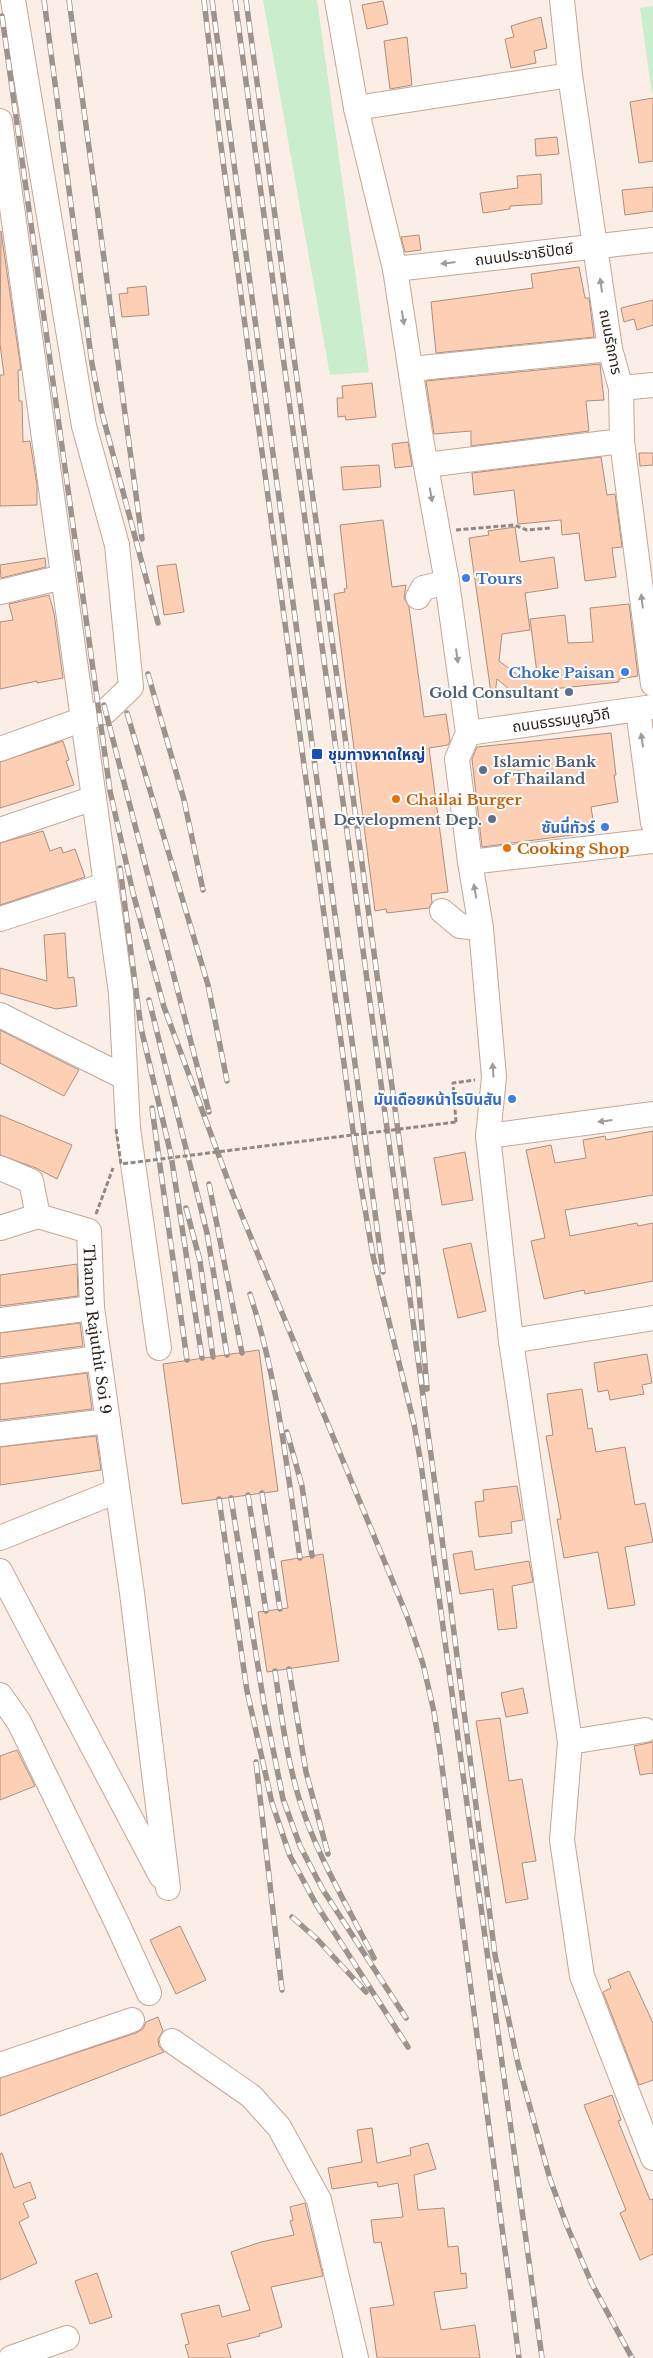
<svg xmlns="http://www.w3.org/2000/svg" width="653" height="2358" viewBox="0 0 653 2358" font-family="'Libre Baskerville','Noto Sans Thai',serif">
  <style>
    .green { fill: #caedcc }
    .building { fill: #fdcfb5; stroke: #ac8f80 }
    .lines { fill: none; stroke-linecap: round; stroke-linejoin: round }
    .minor-casing { stroke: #c4a797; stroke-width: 26 }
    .path { stroke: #948882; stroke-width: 3; stroke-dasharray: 5 2.5; stroke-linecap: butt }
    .minor { stroke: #fff; stroke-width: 24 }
    .rail-casing { stroke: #9e928c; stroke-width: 5.5 }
    .rail { stroke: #fefefe; stroke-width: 4; stroke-dasharray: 11; stroke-linecap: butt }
    .path-bridge { stroke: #948882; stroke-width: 3; stroke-dasharray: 5 2.5; stroke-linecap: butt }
    .oneway { fill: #a09c99 }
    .shop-dot { fill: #3f7fe0; stroke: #fefefe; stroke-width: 2 }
    .service-dot { fill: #5c6f8a; stroke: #fefefe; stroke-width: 2 }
    .transit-dot { fill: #1a4fb4; stroke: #fefefe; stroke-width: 2 }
    .food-dot { fill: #e8710a; stroke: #fefefe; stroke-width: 2 }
    .labels { text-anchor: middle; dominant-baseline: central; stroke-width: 4; stroke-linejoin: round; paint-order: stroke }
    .street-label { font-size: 15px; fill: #2d221c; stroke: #fefefe }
    .shop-label { font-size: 15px; font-weight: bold; fill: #366cbe; stroke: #fefefe; text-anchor: end }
    .service-label { font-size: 15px; font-weight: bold; fill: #4e5e75; stroke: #fefefe; text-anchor: end }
    .transit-label { font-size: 15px; font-weight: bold; fill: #164399; stroke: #fefefe; text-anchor: start }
    .food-label { font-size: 15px; font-weight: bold; fill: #c56008; stroke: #fefefe; text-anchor: start }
  </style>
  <rect width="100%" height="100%" fill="#fbeee7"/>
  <path class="green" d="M263,0H317L369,372L330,375Z
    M653,6V94H652L640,8Z"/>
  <path class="building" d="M383,1L388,24L367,29L362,5Z
    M541,17L547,48L534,51L536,63L511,68L505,39L514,37L511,26Z
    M407,37L412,85L390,89L384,41Z
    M653,98V161L639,163L630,102Z
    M557,137L559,154L536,156L535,139Z
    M541,174L542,204L510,206V209L483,213L480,193L518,188L517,176Z
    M653,187V211L625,215L622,190Z
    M1,231L21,370H18L19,401H22L23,442L30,441L37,485V505L0,506V375H4L0,344Z
    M419,235L421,250L405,252L401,237Z
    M579,267L585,298H589L594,337L436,353L431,302L533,288L531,274Z
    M146,286L149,315L122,317L119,294L128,293L127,288Z
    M653,300V325L637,330L634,319L624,322L621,308Z
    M600,364L604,400L586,401L589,431L471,446V431L434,434L426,381Z
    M372,383L376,417L346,420L345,416L338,417L337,398H343L342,386Z
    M408,442L412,466L395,468L392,444Z
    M639,453H653V465L640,466Z
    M601,457L607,495L615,494L622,547L612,548L616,577L585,581L579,533L562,535L561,520L518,524L514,490L474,495L472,473Z
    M379,465L381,487L343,490L341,467Z
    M383,520L392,587L406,585L404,598L409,607L424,717L446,714L450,741L448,745L429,748L448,892L431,894L432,902L429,908L387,913L386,909L375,911L334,594L345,592L344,589L347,588L340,525Z
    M515,527L520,562L554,557L558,588L525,593L530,630L502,634L499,661L518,675L537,673L530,619L565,615L568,643L593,642L590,608L629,604L638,676L619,679V682L514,693L497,679L495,693H491L469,538L489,535L488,531Z
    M45,558L46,567L1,578L0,565Z
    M176,564L184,612L164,615L157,566Z
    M49,595L54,613L63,678L37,683V681L0,689V622L13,620L9,604Z
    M611,733L616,775H614L618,802L591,807L595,832L482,847L472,759L477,747Z
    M63,741L69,760L66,761L74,785L0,808V762Z
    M43,831L50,851L61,847L63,853L75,849L85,877L0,905V843Z
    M65,933L68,978L74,977L77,1006L56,1009L0,993V968L47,981L44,935Z
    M0,1030L79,1070L64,1096L0,1063Z
    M0,1115L72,1145L57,1179L36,1168L0,1155Z
    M653,1131V1195L565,1210L570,1236L637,1223L638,1226L653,1223V1281L585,1294L584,1290L544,1299L531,1241L545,1238L526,1150L551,1145L555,1163L586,1158L583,1140L605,1136L606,1140Z
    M465,1152L473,1200L442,1205L434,1158Z
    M471,1243L486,1311L458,1318L443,1249Z
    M77,1264L78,1296L0,1306V1275Z
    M80,1323L83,1346L0,1357V1333Z
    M259,1350L278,1491L182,1504L163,1364Z
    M647,1354L652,1383L642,1385L644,1394L610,1400L608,1390L598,1392L594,1363Z
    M87,1373L92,1409L0,1420V1384Z
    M582,1389L588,1429L592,1428L596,1452L625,1447L635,1505L645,1503L653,1542L625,1547L635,1605L608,1609L598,1552L564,1558L557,1519H561L546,1436L553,1435L547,1394Z
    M96,1436L101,1470L0,1485V1447Z
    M517,1486L523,1520L511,1522L512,1533L479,1537L475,1502L484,1501L483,1490Z
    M472,1551L475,1570L529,1561L533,1582L512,1586L517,1628L498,1630L493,1589L460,1594L453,1554Z
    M323,1554L339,1661L267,1672L258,1612L288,1608L281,1561Z
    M523,1688L528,1713L506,1717L501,1693Z
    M500,1718L509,1781L522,1779L536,1861L522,1863L528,1899L506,1903L476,1721Z
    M653,1742V1773L640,1775L634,1746Z
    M17,1750L35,1786L0,1800V1756Z
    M180,1926L206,1980L176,1994L150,1940Z
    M629,1971L653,2023V2080L639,2085L603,1992L611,1988L608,1980Z
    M158,2017L163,2031L158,2039L159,2046L164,2052L0,2116V2078L136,2033L143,2029L146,2022Z
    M612,2095L621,2120L618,2121L650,2200L653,2199V2254L640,2260L620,2213L626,2210L584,2105Z
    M372,2128L377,2163L411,2155L410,2148L428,2143L436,2169L414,2175L418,2210L444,2208L448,2247L458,2246L461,2274L466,2273L467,2288L434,2292L441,2330L475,2325L480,2358H377L370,2308L394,2305L381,2242L374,2243L371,2220L403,2217L398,2183L378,2187L377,2182L332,2189L328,2168L362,2162L357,2130Z
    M2,2153L14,2188L30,2182L36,2198L23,2203L29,2217L19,2222L37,2263L0,2280V2154Z
    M305,2203L323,2276L271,2287L282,2327L259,2334L260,2336L227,2344L231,2358H189L185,2345L189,2344L181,2314L219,2305L222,2317L250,2310L231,2252L261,2242L294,2235L290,2221L293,2220L290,2207Z
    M97,2273L112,2317L90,2324L75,2281Z"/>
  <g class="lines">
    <g class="minor-casing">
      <g id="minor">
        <path d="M337,0L356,108L395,269L420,433L447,582L468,733L457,759L470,862L481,928L494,1077L488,1136L511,1341L570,1742L562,1840L582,1976L653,2158"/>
        <path d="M562,0L570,75L610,349L621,388L622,441L653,684"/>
        <path d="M356,108L570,75"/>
        <path d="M0,121L121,993L128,1128L159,1348"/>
        <path d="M395,269L653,240"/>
        <path d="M411,369L610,349"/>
        <path d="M621,388L653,385"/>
        <path d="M426,465L622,441"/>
        <path d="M0,592L63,577"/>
        <path d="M418,597L423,588L447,582"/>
        <path d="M638,710L653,823"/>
        <path d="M468,733L653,707"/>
        <path d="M0,749L106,711L131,687L117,545L84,426L13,0"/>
        <path d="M0,830L94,798"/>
        <path d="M470,862L653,841"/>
        <path d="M442,911L460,926L481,928"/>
        <path d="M0,919L105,885"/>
        <path d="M0,1015L124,1077"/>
        <path d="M488,1136L653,1114"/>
        <path d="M0,1168L31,1181L38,1216"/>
        <path id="s1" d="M0,1228L38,1216L89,1231L92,1308L132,1593L168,1888"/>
        <path d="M0,1320L92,1308"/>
        <path d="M511,1341L653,1318"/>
        <path d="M0,1371L99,1358"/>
        <path d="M0,1434L108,1421"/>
        <path d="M0,1538L117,1491"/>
        <path d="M0,1571L161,1876"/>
        <path d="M0,1695L19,1722L117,1923L149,1993"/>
        <path d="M570,1742L645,1730"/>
        <path d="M172,2041L251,2096L279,2127L319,2200L356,2358"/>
        <path d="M0,2065L132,2020"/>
        <path d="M11,2358L67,2338"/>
      </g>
    </g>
    <path class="path" d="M456,530L514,525L527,530L550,528
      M456,1122L453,1083L475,1080
      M96,1214L113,1168"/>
    <use href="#minor" class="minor"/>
    <g class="rail-casing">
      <path id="rail" d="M44,0L92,364L102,413L158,623
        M69,0L142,539
        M204,0L219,131L358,1168L373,1256L414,1424L421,1464L542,2358
        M212,0L383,1272
        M235,0L438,1507L495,1955L518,2064L550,2179L567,2226L592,2284L632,2358
        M246,0L418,1280L427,1389
        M2,16L110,791L133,893L164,1007L233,1194L407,1616L423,1664L434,1712L440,1751L519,2358
        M148,674L184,800L203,890
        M104,705L209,1112
        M127,713L208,985L227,1081
        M120,868L141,1028L171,1155L202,1358
        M149,1000L207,1233L227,1355
        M152,1108L187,1360
        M209,1184L242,1353
        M186,1208L200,1261L213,1357
        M250,1294C278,1380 287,1469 300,1558
        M287,1432L302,1486L312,1556
        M262,1493L280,1609
        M248,1495L266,1611
        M231,1498L264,1704L283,1799L300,1846L323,1890L406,2018
        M219,1499L247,1691L272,1803L290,1856L316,1904L408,2047
        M289,1669L306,1772L328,1854
        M275,1671C281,1713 286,1754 298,1795C315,1853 347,1905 374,1958
        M256,1762L282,1990
        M292,1917L318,1940L366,1992"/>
    </g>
    <use href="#rail" class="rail"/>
    <path class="path-bridge" d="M116,1129L121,1164L456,1122"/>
  </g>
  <defs><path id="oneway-solid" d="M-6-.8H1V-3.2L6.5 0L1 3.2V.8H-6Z" transform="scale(1.25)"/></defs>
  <g class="oneway">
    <use href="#oneway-solid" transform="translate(448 263) rotate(173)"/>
    <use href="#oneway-solid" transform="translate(601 285) rotate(-98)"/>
    <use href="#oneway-solid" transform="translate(403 318) rotate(81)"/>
    <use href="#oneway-solid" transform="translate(431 495) rotate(80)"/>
    <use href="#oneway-solid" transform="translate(642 601) rotate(-97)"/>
    <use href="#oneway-solid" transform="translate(457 656) rotate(82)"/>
    <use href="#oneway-solid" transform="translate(642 740) rotate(-98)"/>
    <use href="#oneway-solid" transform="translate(475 891) rotate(-100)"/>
    <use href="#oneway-solid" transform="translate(493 1070) rotate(-94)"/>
    <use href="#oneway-solid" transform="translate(605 1121) rotate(173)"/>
  </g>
  <g class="shop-dot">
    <circle cx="466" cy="578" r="5"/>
    <circle cx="625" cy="672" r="5"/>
    <circle cx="605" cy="827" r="5"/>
    <circle cx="512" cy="1099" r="5"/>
  </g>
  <g class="service-dot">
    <circle cx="569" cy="692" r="5"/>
    <circle cx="483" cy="770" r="5"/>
    <circle cx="492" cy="819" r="5"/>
  </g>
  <rect class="transit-dot" x="311" y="748" width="12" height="12" rx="2.5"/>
  <g class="food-dot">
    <circle cx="396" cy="799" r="5"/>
    <circle cx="507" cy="848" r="5"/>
  </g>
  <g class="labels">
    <g class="street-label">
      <text transform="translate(524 254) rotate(-7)">ถนนประชาธิปัตย์</text>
      <text transform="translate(611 342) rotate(79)">ถนนรัถการ</text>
      <text transform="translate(561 720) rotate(-8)">ถนนธรรมนูญวิถี</text>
      <text stroke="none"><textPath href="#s1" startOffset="192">Thanon Rajuthit Soi 9</textPath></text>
    </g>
    <g class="shop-label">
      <text x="476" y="578" text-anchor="start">Tours</text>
      <text x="615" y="672">Choke Paisan</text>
      <text x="595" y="827">ซันนี่ทัวร์</text>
      <text x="502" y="1099">มันเดือยหน้าโรบินสัน</text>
    </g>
    <g class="service-label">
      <text x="559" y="692">Gold Consultant</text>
      <text x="493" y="761" text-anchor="start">Islamic Bank<tspan x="493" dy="17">of Thailand</tspan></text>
      <text x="482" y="819">Development Dep.</text>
    </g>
    <g class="transit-label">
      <text x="328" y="754">ชุมทางหาดใหญ่</text>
    </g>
    <g class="food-label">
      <text x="406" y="799">Chailai Burger</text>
      <text x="517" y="848">Cooking Shop</text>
    </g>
  </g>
</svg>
